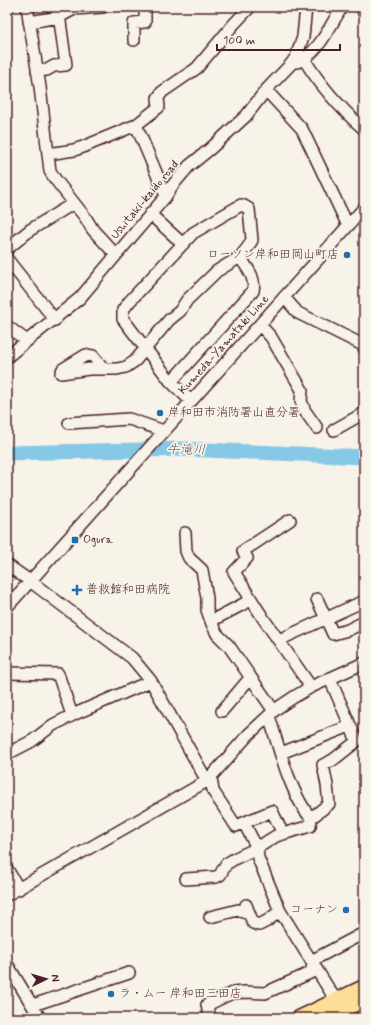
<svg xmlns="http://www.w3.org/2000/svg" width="371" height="1025" viewBox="0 0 371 1025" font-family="Mynerve,'Klee One',sans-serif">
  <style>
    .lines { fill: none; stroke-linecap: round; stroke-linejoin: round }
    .river { stroke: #85c9e6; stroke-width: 15 }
    .minor-casing { stroke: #4a1f2b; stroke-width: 14 }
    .major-casing { stroke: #4a1f2b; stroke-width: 17 }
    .minor { stroke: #f7f3e8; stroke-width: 11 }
    .major { stroke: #fcde96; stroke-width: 14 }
    .poi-dot { fill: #1f6fb2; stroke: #f7f3e8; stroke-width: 1.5 }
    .labels { text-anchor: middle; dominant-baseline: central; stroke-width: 3.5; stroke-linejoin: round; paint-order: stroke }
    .street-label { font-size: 12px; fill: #4a1f2b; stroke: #f7f3e8 }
    .poi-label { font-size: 12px; fill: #4a1f2b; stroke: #f7f3e8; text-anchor: start }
    .water-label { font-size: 13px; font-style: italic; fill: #5c5263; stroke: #f7f3e8 }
  </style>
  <rect width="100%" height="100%" fill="#f7f3e8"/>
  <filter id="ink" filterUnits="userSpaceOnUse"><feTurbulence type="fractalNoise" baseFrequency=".025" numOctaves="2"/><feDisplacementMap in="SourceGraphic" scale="8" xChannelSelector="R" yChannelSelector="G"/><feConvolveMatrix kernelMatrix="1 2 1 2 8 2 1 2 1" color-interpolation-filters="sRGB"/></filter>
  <g filter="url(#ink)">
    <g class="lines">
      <path class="river" d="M7,453L185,449L364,457"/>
      <g class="minor-casing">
        <path id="minor" d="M27,7L40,87L50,171L55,179L85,217L93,230L116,255
          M362,7L364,13
          M7,8L8,7
          M29,22L59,17L74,9L103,7
          M134,40V23L145,22V7
          M304,59C320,85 341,109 364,129
          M297,62C318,55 331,24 342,7
          M37,71L47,70L54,66L66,65L58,7
          M266,90L302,129L348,226
          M48,154L74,150L83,147L136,125
          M166,196L136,125L159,107L158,98L162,92L197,68L233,25L250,7
          M150,214L183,244
          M7,249L30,230L74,203
          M7,259L55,320
          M284,297L298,313L361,344L364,348
          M260,325L271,337L302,390L301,401L305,411L317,428
          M7,326L27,341
          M7,357L80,298L166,196L172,186L189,166L210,149L246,116L266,90L291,64L296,57L303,37L306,7
          M61,373L89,369H117L126,367L135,361L169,320L180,311L187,300L217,271L240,257L248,247L252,240L249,209L244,206L241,205L193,233L129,302L123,310V319L171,382L191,401
          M61,373L63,369L86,355L93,356L104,369
          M171,382L253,291C256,277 247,268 240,257
          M69,423L129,419L164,431
          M334,430L364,413
          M290,520L243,551L247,558L234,572L263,618L311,687
          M185,533L186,551L189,558L202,570L207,598V610L212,624L217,634L229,646L274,711
          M7,565L30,581L132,658L151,681L207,781
          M317,599L333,634L348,630L364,622
          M7,607L364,208
          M211,621L251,600
          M279,640L364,601
          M7,673L58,674L72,715
          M222,711L250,678
          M269,716C278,745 291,796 311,818
          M281,753L350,726
          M7,754L32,741L53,725L77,713L151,681
          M211,777L213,791L236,826L272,811L283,834
          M244,823L257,848L258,858L280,911L347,1018
          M7,869L19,889
          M186,879L216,877L220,875L226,864L236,858L257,848L276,836L310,826L311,818L329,804L327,785L323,765L333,760L357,741L330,679
          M7,895L207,781L249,734L276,709L294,697L311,687L364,663
          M246,905L253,923L259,925L267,921L280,911
          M210,917L238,910L249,914
          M311,961L364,933
          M7,964L40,1018
          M33,1005L129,973
          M210,1018L207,1005L232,993L245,992L265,993L310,973L314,964"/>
      </g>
      <g class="major-casing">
        <path id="major" d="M299,1018L364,987
          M325,1018L364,1000"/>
      </g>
      <use href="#minor" class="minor"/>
      <use href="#major" class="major"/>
    </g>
  </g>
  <g class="poi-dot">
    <circle cx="347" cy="255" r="4"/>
    <circle cx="160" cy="413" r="4"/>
    <rect x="71" y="536" width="8" height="8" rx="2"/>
    <path d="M75 584h4v4h4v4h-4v4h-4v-4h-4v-4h4z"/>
    <circle cx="346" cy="910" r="4"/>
    <circle cx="111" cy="994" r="4"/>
  </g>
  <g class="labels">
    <g class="street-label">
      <text transform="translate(145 200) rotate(-50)">Ushitaki-kaido road</text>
      <text transform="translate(224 345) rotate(-48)">Kumeda-Yamataki Line</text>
    </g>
    <g class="poi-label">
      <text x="339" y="255" text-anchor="end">ローソン岸和田岡山町店</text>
      <text x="168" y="413">岸和田市消防署山直分署</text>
      <text x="83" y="540">Ogura</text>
      <text x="86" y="590">普救館和田病院</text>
      <text x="338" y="910" text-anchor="end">コーナン</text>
      <text x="119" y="994">ラ・ムー 岸和田三田店</text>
    </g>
    <g class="water-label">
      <text transform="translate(186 450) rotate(1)">牛滝川</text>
    </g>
  </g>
  <rect width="371" height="1025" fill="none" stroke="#f7f3e8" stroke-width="24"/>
  <rect x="12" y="12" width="347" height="1001" fill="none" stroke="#4a1f2b" stroke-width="1.5" filter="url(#ink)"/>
  <g transform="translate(46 979) rotate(85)" stroke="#f7f3e8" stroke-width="3" paint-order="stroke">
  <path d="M0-3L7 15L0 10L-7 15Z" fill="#4a1f2b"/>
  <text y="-6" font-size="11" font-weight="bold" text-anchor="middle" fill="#4a1f2b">N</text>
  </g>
  <path d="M217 44v6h123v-6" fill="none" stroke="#4a1f2b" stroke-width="2"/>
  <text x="223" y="44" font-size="12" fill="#4a1f2b" stroke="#f7f3e8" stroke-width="3" paint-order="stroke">100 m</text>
</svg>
